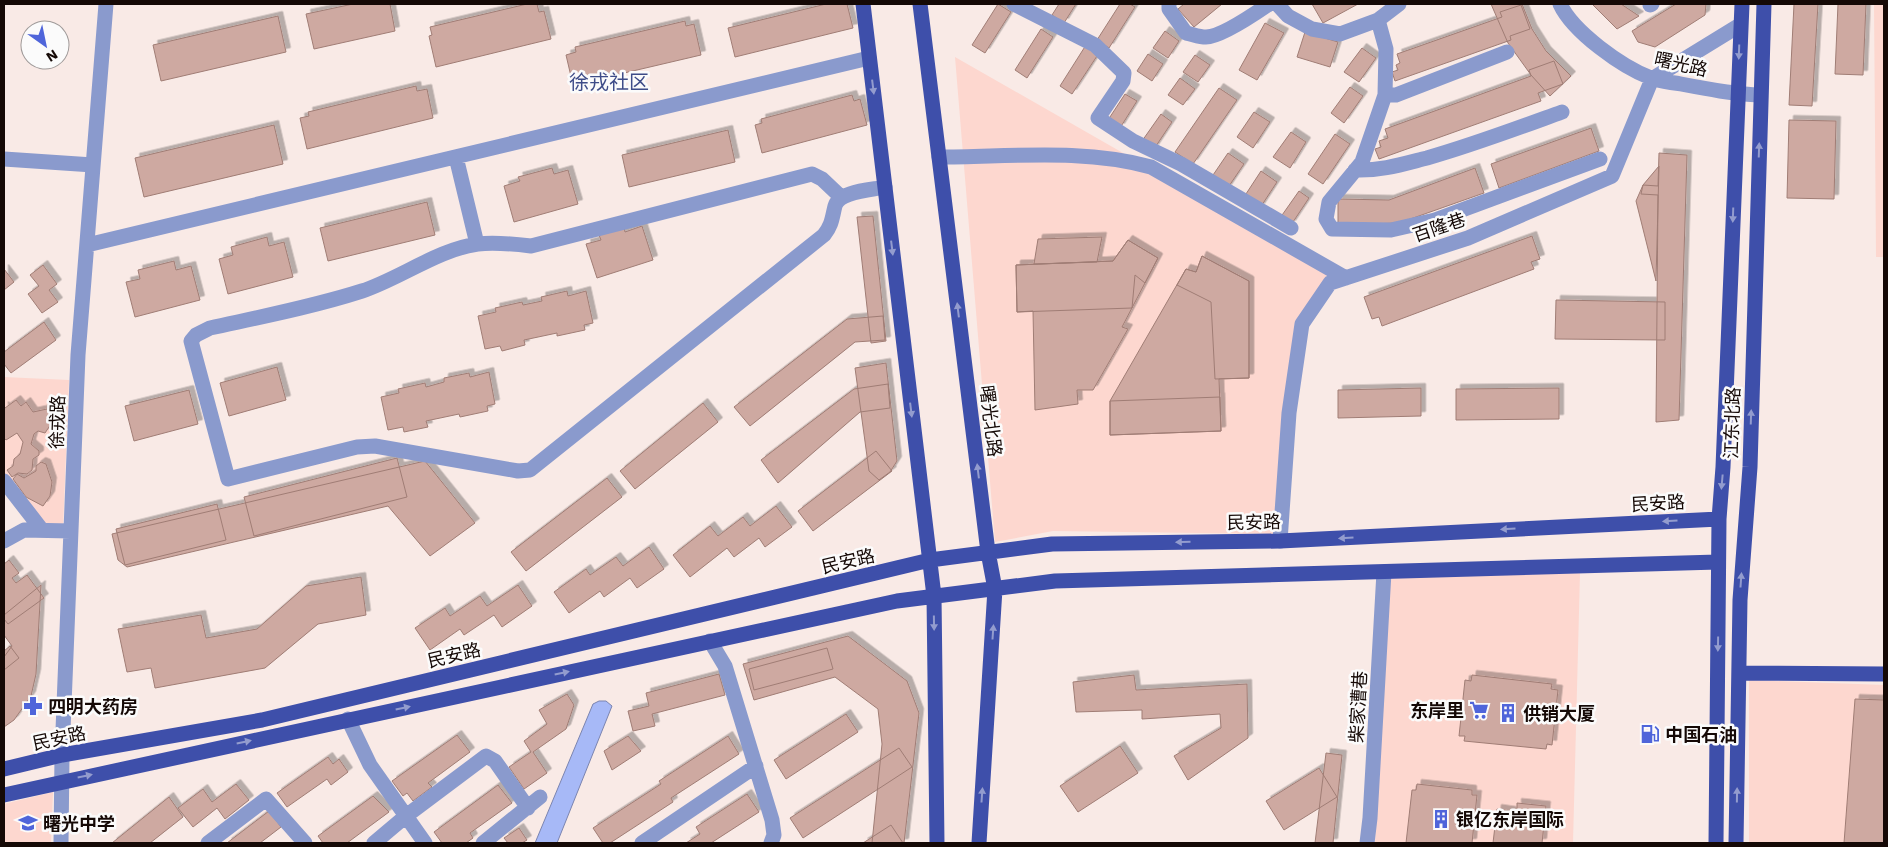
<svg xmlns="http://www.w3.org/2000/svg" width="1888" height="847" viewBox="0 0 1888 847" font-family="'Work Sans','Noto Sans SC',sans-serif">
  <style>
    .built { fill: #fdd7cf }
    .water { fill: #a7b9f7; stroke: #7b84af }
    .building { fill: #cea9a1; stroke: #a07d75; filter: url(#shadow) }
    .lines { fill: none; stroke-linecap: round; stroke-linejoin: round }
    .minor { stroke: #8a9acd; stroke-width: 15 }
    .major { stroke: #3e4faa; stroke-width: 15 }
    .oneway { fill: #939cce }
    .labels { text-anchor: middle; dominant-baseline: central; stroke-width: 5; stroke-linejoin: round; paint-order: stroke }
    .street-label { font-size: 18px; fill: #150906; stroke: #fbfbfb }
    .poi-label { font-size: 18px; font-weight: bold; fill: #150906; stroke: #fbfbfb; text-anchor: start }
    .quarter-label { font-size: 20px; fill: #3e4c88; stroke: #fbfbfb }
  </style>
  <defs>
    <filter id="shadow"><feDropShadow dx="4.5" dy="-4.5" stdDeviation="0" flood-color="#0004"/></filter>
  </defs>
  <rect width="100%" height="100%" fill="#f9eae6"/>
  <path class="built" d="M1874,4H1884V257H1876Z
    M955,57L1333,273L1295,322L1273,534L1053,531L995,542Z
    M4,377L69,380L63,528H43L4,476Z
    M1580,573L1573,843H1375L1390,578Z
    M1749,680L1884,685V843H1749Z
    M53,792L51,843H4V804Z"/>
  <path class="water" d="M599,701H606L612,706L557,843H535L593,704Z"/>
  <path class="building" d="M353,4H390L395,31L314,49L306,14Z
    M527,4H537L539,12L544,11L551,39L436,67L429,36L432,35L430,27Z
    M826,4H847L853,28L735,57L728,28Z
    M998,4L1011,12L985,53L972,45Z
    M1059,4H1076L1064,23L1052,15Z
    M1120,4H1130L1135,7L1109,48L1097,40Z
    M1184,4H1222L1194,27L1178,9Z
    M1312,4H1358L1323,23Z
    M1491,4H1522L1532,29L1546,51L1571,76L1550,96L1531,75L1508,43Z
    M1592,4H1621L1639,16L1617,29Z
    M1676,4H1706L1705,15L1655,47L1638,42L1632,31Z
    M1794,4H1818L1812,106L1789,105Z
    M1838,4H1866L1863,75L1835,74Z
    M1521,5L1530,29L1510,36L1511,40L1395,81L1392,72L1398,70L1396,65L1400,63L1397,54L1502,17L1500,12Z
    M278,16L286,52L161,81L153,45Z
    M685,21L686,26L694,24L701,55L573,85L566,55L576,52L575,47Z
    M1265,23L1284,33L1257,80L1239,70Z
    M1041,29L1053,37L1027,78L1015,70Z
    M1165,31L1179,41L1168,58L1153,48Z
    M1305,32L1338,42L1330,67L1297,57Z
    M1086,45L1099,53L1072,94L1060,86Z
    M1362,48L1376,58L1359,82L1344,72Z
    M1148,54L1163,64L1152,81L1137,71Z
    M1195,55L1210,65L1198,82L1183,72Z
    M1554,61L1563,84L1538,93L1541,101L1379,159L1375,149L1381,147L1379,141L1388,138L1385,129L1531,76L1529,70Z
    M1180,78L1195,89L1183,105L1168,95Z
    M416,86L417,91L427,89L433,118L307,149L300,118L309,116L308,112Z
    M1350,87L1363,96L1344,123L1331,113Z
    M1219,88L1237,100L1193,164L1175,152Z
    M1125,94L1137,101L1120,128L1108,120Z
    M852,95L854,101L860,99L867,125L762,153L755,125L762,123L761,119Z
    M1254,112L1270,122L1253,148L1237,137Z
    M1161,114L1172,122L1154,149L1142,141Z
    M1789,120L1836,121L1834,199L1787,198Z
    M274,125L283,164L144,197L135,158Z
    M1591,128L1599,151L1499,188L1491,164Z
    M728,130L735,162L629,187L622,155Z
    M1291,132L1306,142L1290,168L1273,157Z
    M1335,134L1350,144L1323,184L1308,174Z
    M1228,153L1244,164L1227,189L1211,178Z
    M1659,153L1687,155L1679,420L1656,422L1658,195L1641,194L1643,185L1658,186Z
    M1659,166L1656,281L1636,201L1643,185Z
    M552,168L554,174L568,170L578,204L514,222L504,186L520,181L518,177Z
    M1475,168L1484,193L1399,223L1338,225V199L1389,200Z
    M1261,171L1277,182L1260,208L1244,197Z
    M1299,191L1309,198L1291,225L1280,218Z
    M427,202L435,235L328,261L320,228Z
    M873,216L886,341L871,343L857,217Z
    M642,226L653,260L597,278L586,244L601,240L599,235L624,227L625,232Z
    M1532,236L1540,259L1531,262L1534,269L1382,326L1379,317L1372,319L1364,297Z
    M267,237L269,246L284,242L293,277L228,294L219,259L233,255L231,247Z
    M1102,237L1097,262L1034,264L1038,239Z
    M1128,240L1158,258L1145,283L1135,275L1132,308L1017,312L1016,265L1113,261Z
    M1128,240L1158,258L1122,327L1128,329L1093,390H1077L1078,404L1035,410L1033,311L1017,312L1016,265L1113,261Z
    M1202,256L1249,281V378L1215,379L1211,302L1177,285L1186,269L1196,272Z
    M1202,256L1249,281V378L1219,379L1221,431L1110,435V401L1186,269L1196,272Z
    M174,261L176,270L191,266L200,300L135,317L126,282L140,279L138,270Z
    M43,265L57,284L49,290L58,302L42,313L28,294L39,286L30,275Z
    M4,269L14,282L4,290Z
    M567,291L568,296L586,291L593,323L584,325L585,330L557,336V333L524,340L525,345L502,351L500,346L485,349L478,316L496,312L495,308L522,302L523,305L542,301L541,297Z
    M1556,300L1665,302V340L1555,339Z
    M883,316L885,340L855,342L750,426L734,407L847,319Z
    M44,322L56,340L11,373L4,364V352Z
    M886,363L897,461L890,472L879,480L869,471L855,368Z
    M277,367L286,400L229,416L220,383Z
    M489,372L495,404L487,406L488,411L460,417L459,414L426,421L428,427L404,432L403,427L388,430L381,397L399,393L398,389L425,383L426,387L444,382V378L469,373L470,377Z
    M888,384L890,408L860,412L778,483L761,460L854,389Z
    M1421,388V416L1338,418V390Z
    M1559,388V419L1456,420V389Z
    M189,390L198,424L134,441L125,406Z
    M1220,397L1221,431L1110,435V401Z
    M16,400L21,406L26,402L33,412L47,409L53,416L51,424L45,433L38,431L34,434L31,444L39,451V455L33,459L32,470L27,474L18,473L12,477L7,470L13,466L14,459L20,454L23,442L17,433L6,440L4,438V406L5,408Z
    M703,403L718,422L635,489L620,471Z
    M876,451L892,471L813,531L798,511Z
    M397,458L407,497L254,536L244,497Z
    M425,461L475,523L430,556L388,506L127,567L118,560L112,534Z
    M41,462L46,464L52,482L50,496L43,506L26,497L13,479L17,474L24,478L36,471V466Z
    M607,478L622,497L526,571L511,552Z
    M217,504L226,540L125,565L116,529Z
    M776,506L792,527L765,547L759,538L734,557L727,548L690,577L673,555L710,526L718,536L743,517L750,526Z
    M649,547L664,569L637,588L630,578L604,597L600,591L569,613L554,592L586,569L590,575L616,557L623,566Z
    M9,560L19,573L12,578L16,583L27,575L44,598L8,624L4,619V564Z
    M361,577L366,615L318,624L265,668L155,688L151,668L127,672L118,629L201,615L206,638L257,629L306,586Z
    M41,585L36,674L31,696L14,720L4,727V657L12,646L4,635V615Z
    M518,585L532,606L502,627L494,615L464,635L460,629L430,650L415,628L445,608L450,616L480,596L487,606Z
    M848,636L907,681L919,713L904,843H872L882,744L878,709L835,677L754,700L743,664Z
    M10,646L19,658L4,670V651Z
    M827,648L833,669L754,690L749,669Z
    M719,674L725,695L652,714L655,726L633,731L628,711L649,706L646,693Z
    M1134,675L1136,690L1247,684L1248,738L1188,780L1174,756L1221,728L1220,714L1142,719V710L1076,712L1073,682Z
    M1472,675L1552,684L1551,689L1558,690L1552,745L1547,744L1546,749L1464,741L1465,736H1459L1465,680L1471,681Z
    M567,694L574,705L566,729L533,752L547,773L524,789L509,767L531,752L524,741L547,724L539,710Z
    M1855,699L1884,700V843H1844Z
    M846,714L858,732L786,779L774,760Z
    M457,735L470,752L428,783L432,787L413,801L407,793L403,796L392,781Z
    M628,736L641,751L612,770L604,751Z
    M728,736L739,754L671,798L673,802L610,843H603L593,828L661,784L659,781Z
    M1120,746L1138,773L1078,812L1060,786Z
    M899,748L912,767L803,838L790,818Z
    M1326,753L1342,755L1333,843H1315Z
    M328,757L333,764L339,759L348,772L331,785L327,779L287,807L277,793Z
    M1319,768L1337,797L1284,830L1266,801Z
    M236,784L249,800L225,819L217,808L193,827L178,808L203,789L212,802Z
    M1417,784L1472,790V795H1477L1472,843H1406L1412,790H1416Z
    M498,785L512,803L470,833L473,838L466,843H442L434,832Z
    M747,794L759,812L711,843H686L700,834L696,827Z
    M373,796L389,812L347,843H323L318,836Z
    M169,797L183,817L150,843H112Z
    M1517,803L1546,806L1542,843H1493L1497,809L1517,812Z
    M269,811L281,827L260,843H227Z
    M891,825L903,843H863Z
    M519,828L527,840L522,843H508L504,838Z"/>
  <g class="lines">
    <path class="minor" d="M1014,4L1095,45L1124,73L1123,81L1098,118L1133,141L1181,164L1291,228
      M1169,4V9L1186,33C1192,34 1199,37 1206,37C1221,37 1256,13 1269,4
      M1277,4L1288,16L1312,29L1340,34L1378,20L1399,4
      M1560,4C1573,32 1622,67 1651,78C1660,82 1671,82 1681,84C1707,89 1733,94 1760,95
      M1650,5L1652,4
      M1378,20L1386,49L1385,95L1362,162L1329,202L1326,219L1332,229L1391,230L1435,220L1600,159
      M1385,95H1396L1507,52
      M456,157L477,244
      M939,157C1008,157 1084,148 1151,167L1346,278
      M4,159L93,165
      M1355,170C1381,171 1403,164 1427,158C1473,145 1518,128 1562,112
      M841,197L822,179L812,174L531,246C514,244 496,242 478,244C439,249 399,279 362,291C312,307 260,317 210,328L196,335L191,341L228,479L357,447L375,446L518,471L530,470L824,235C832,225 832,218 835,206C839,191 871,190 885,187
      M87,245L869,58
      M4,481L42,530
      M4,541L24,530L71,531
      M1280,541L1289,413L1302,324L1330,283L1468,238L1612,176L1652,79L1740,25
      M710,641L725,666L772,820L774,835L771,843
      M348,719L370,765L425,843
      M61,843L62,755L78,355L106,4
      M208,843L266,799L305,843
      M374,843L406,816L486,756L495,761L528,808
      M483,843L540,797
      M642,843L756,766
      M1367,843L1370,818L1384,572"/>
    <path class="major" d="M863,4L934,596L937,843
      M920,4L988,552L995,589L979,843
      M1739,673L1884,674
      M4,769L62,755L262,720L930,560L1052,544L1280,541L1719,519
      M4,795L897,601L1055,581L1718,562
      M1716,843L1719,519L1723,467L1742,4
      M1736,843L1740,600L1750,467L1764,4"/>
  </g>
  <defs><path id="oneway-solid" d="M-6-.8H1V-3.2L6.5 0L1 3.2V.8H-6Z" transform="scale(1.25)"/></defs>
  <g class="oneway">
    <use href="#oneway-solid" transform="translate(1739 52) rotate(92)"/>
    <use href="#oneway-solid" transform="translate(873 87) rotate(83)"/>
    <use href="#oneway-solid" transform="translate(1759 150) rotate(-88)"/>
    <use href="#oneway-solid" transform="translate(1733 215) rotate(92)"/>
    <use href="#oneway-solid" transform="translate(892 248) rotate(83)"/>
    <use href="#oneway-solid" transform="translate(958 310) rotate(-97)"/>
    <use href="#oneway-solid" transform="translate(911 410) rotate(83)"/>
    <use href="#oneway-solid" transform="translate(1751 417) rotate(-88)"/>
    <use href="#oneway-solid" transform="translate(978 471) rotate(-97)"/>
    <use href="#oneway-solid" transform="translate(1722 482) rotate(95)"/>
    <use href="#oneway-solid" transform="translate(1670 521) rotate(177)"/>
    <use href="#oneway-solid" transform="translate(1508 529) rotate(177)"/>
    <use href="#oneway-solid" transform="translate(1346 538) rotate(177)"/>
    <use href="#oneway-solid" transform="translate(1183 542) rotate(179)"/>
    <use href="#oneway-solid" transform="translate(1741 580) rotate(-86)"/>
    <use href="#oneway-solid" transform="translate(934 623) rotate(89)"/>
    <use href="#oneway-solid" transform="translate(993 632) rotate(-86)"/>
    <use href="#oneway-solid" transform="translate(1718 644) rotate(91)"/>
    <use href="#oneway-solid" transform="translate(562 673) rotate(-12)"/>
    <use href="#oneway-solid" transform="translate(403 708) rotate(-12)"/>
    <use href="#oneway-solid" transform="translate(244 742) rotate(-12)"/>
    <use href="#oneway-solid" transform="translate(85 776) rotate(-12)"/>
    <use href="#oneway-solid" transform="translate(982 795) rotate(-86)"/>
    <use href="#oneway-solid" transform="translate(1737 795) rotate(-89)"/>
  </g>
  <defs>
    <g id="pharmacy-bare" transform="scale(1.5)"><path d="M-2-6h4v4h4v4h-4v4h-4v-4h-4v-4h4Z" fill="#4f65da" stroke="#fbfbfb" stroke-width="2.5" paint-order="stroke"/></g>
    <g id="supermarket-bare" transform="scale(1.5)"><path d="M-6-5.5h2.5l.6 2H6L4.5 2H-2.5L-4.4-4H-6ZM-1.5 3.2a1.3 1.3 0 1 0 .1 0ZM3 3.2a1.3 1.3 0 1 0 .1 0Z" fill="#4f65da" stroke="#fbfbfb" stroke-width="2.5" paint-order="stroke"/></g>
    <g id="building-bare" transform="scale(1.5)"><path d="M-4-6H4V6H1V3H-1V6H-4ZM-2.5-4.3h1.7v1.8h-1.7ZM.8-4.3h1.7v1.8H.8ZM-2.5-1h1.7V.8h-1.7ZM.8-1h1.7V.8H.8Z" fill="#4f65da" stroke="#fbfbfb" stroke-width="2.5" paint-order="stroke"/></g>
    <g id="fuel-bare" transform="scale(1.5)"><path d="M-5.5-6h7V0h2V4h1.3V-2.5L3-4.5l.8-.8L6-3V5H2.5V1h-1V6h-7ZM-4.2-4.7v3.2H.2V-4.7Z" fill="#4f65da" stroke="#fbfbfb" stroke-width="2.5" paint-order="stroke"/></g>
    <g id="school-bare" transform="scale(1.5)"><path d="M0-5L7-2L0 1L-7-2ZM-4 1L0 2.5L4 1V4Q0 6-4 4Z" fill="#4f65da" stroke="#fbfbfb" stroke-width="2.5" paint-order="stroke"/></g>
  </defs>
  <g fill-rule="evenodd">
    <use href="#pharmacy-bare" x="33" y="706"/>
    <use href="#supermarket-bare" x="1479" y="710"/>
    <use href="#building-bare" x="1508" y="713"/>
    <use href="#fuel-bare" x="1650" y="734"/>
    <use href="#building-bare" x="1441" y="819"/>
    <use href="#school-bare" x="28" y="823"/>
  </g>
  <g class="labels">
    <g class="street-label">
      <text transform="translate(1681 64) rotate(13)">曙光路</text>
      <text transform="translate(1439 227) rotate(-19)">百隆巷</text>
      <text transform="translate(991 421) rotate(83)">曙光北路</text>
      <text transform="translate(57 422) rotate(-88)">徐戎路</text>
      <text transform="translate(1732 423) rotate(-88)">江东北路</text>
      <text transform="translate(1658 503) rotate(-3)">民安路</text>
      <text transform="translate(1254 522) rotate(-1)">民安路</text>
      <text transform="translate(848 561) rotate(-13)">民安路</text>
      <text transform="translate(454 655) rotate(-13)">民安路</text>
      <text transform="translate(1358 707) rotate(-87)">柴家漕巷</text>
      <text transform="translate(59 738) rotate(-12)">民安路</text>
    </g>
    <g class="poi-label">
      <text x="48" y="706">四明大药房</text>
      <text x="1464" y="710" text-anchor="end">东岸里</text>
      <text x="1523" y="713">供销大厦</text>
      <text x="1665" y="734">中国石油</text>
      <text x="1456" y="819">银亿东岸国际</text>
      <text x="43" y="823">曙光中学</text>
    </g>
    <g class="quarter-label">
      <text x="609" y="82">徐戎社区</text>
    </g>
  </g>
  <rect width="1888" height="847" fill="none" stroke="#150906" stroke-width="10"/>
  <g transform="translate(45 45) rotate(147)"><circle r="24" fill="#fbfbfb" stroke="#9f9a99"/>
  <path d="M0-4L9 19L0 12L-9 19Z" fill="#4f65da"/>
  <text y="-8" font-size="14" font-weight="bold" text-anchor="middle" fill="#150906">N</text>
  </g>
</svg>
